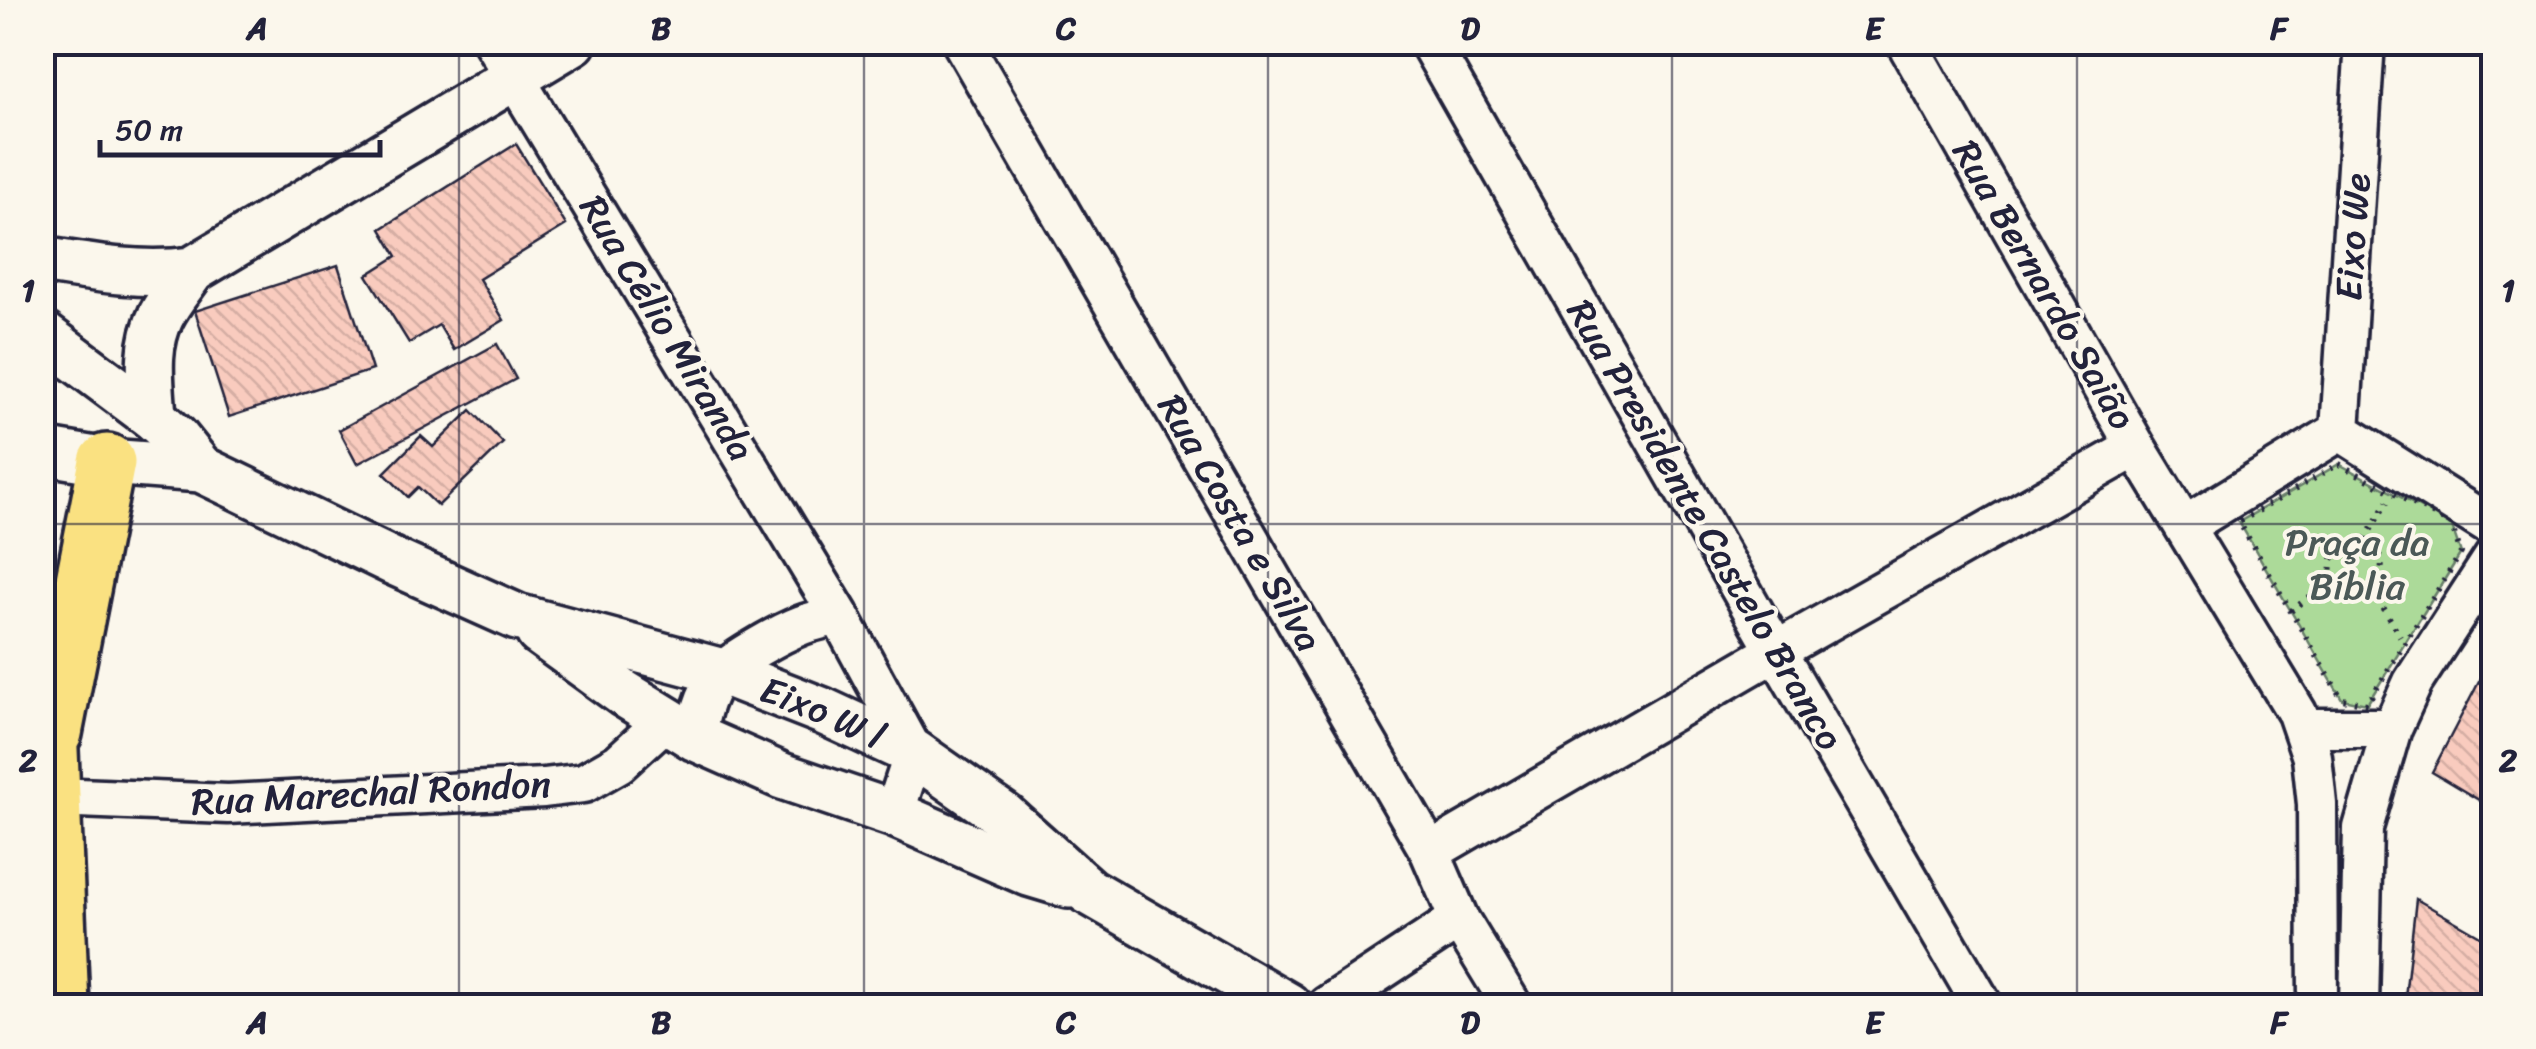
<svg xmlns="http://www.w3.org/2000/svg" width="2536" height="1049" viewBox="0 0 2536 1049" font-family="Sriracha,sans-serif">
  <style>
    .park { fill: #acda99; stroke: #677e6a; stroke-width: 2.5 }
    .building { fill: url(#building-back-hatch); stroke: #22223b; stroke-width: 2.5 }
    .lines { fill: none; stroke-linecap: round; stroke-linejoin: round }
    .minor-casing { stroke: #22223b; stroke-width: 45 }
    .tertiary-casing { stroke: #22223b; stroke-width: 52 }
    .primary-casing { stroke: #22223b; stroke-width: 62 }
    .path { stroke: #22223b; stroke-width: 6; stroke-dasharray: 2.5 8; stroke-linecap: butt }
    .minor { stroke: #fbf7ec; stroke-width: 38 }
    .tertiary { stroke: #fbf7ec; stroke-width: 45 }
    .primary { stroke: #fae181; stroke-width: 55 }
    .grid { fill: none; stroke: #22223b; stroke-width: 2.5; stroke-opacity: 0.55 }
    .labels { text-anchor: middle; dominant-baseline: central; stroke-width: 8; stroke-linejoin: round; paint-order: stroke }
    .street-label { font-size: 38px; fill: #22223b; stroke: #fbf7ec }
    .park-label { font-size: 38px; fill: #4b5957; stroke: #fbf7ec }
    .neatline { fill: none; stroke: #22223b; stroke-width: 4 }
    .grid-label { font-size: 32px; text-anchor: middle; font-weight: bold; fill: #22223b }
  </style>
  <defs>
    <pattern id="building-back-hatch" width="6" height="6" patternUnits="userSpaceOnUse" patternTransform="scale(2.5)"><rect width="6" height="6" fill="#f9cbbe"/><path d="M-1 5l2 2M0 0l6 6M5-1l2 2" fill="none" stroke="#d5aea4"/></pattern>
  </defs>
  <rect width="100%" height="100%" fill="#fbf7ec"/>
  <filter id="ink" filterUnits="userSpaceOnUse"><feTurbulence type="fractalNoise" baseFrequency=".01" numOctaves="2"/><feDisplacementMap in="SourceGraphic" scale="20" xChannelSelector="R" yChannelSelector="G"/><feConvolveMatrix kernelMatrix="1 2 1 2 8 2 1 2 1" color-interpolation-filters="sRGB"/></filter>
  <g filter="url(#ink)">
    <path class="park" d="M2339,464L2451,524L2461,553L2367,704L2342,699L2239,522Z"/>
    <path class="building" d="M516,144L566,225L479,279L504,320L454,350L439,325L409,343L367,275L397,256L381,229Z
      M338,265L372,370L229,417L195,311Z
      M497,344L516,379L357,464L339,430Z
      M471,410L503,443L438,506L418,487L408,497L384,473L421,436L433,447Z
      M2494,653V809L2432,772Z
      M2416,899L2494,944V1006H2404Z"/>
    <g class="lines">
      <g class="minor-casing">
        <path id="minor" d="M493,42L839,615L914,753L894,814
          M962,42L1430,852L1459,919L1512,1006
          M1429,42L1776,651L1983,1006
          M1906,42L2136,447L2297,713L2312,757L2317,804L2318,1006
          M2340,431L2365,42
          M2340,431L2494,528
          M2185,526L2340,431
          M2303,728H2392
          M696,738C699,715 705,691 721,673C736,658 781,633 802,625C813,621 827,618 839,615
          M53,797L228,804L544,788L584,783L619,763L667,719
          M1430,852L1776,651L2136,447
          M1327,1006L1459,919
          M2359,1006L2363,828L2392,728L2413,682L2494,557"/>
      </g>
      <g class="tertiary-casing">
        <g id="tertiary">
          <path d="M42,260C92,268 142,277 192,270L573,42"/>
          <path d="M42,334L153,417L176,438L201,469"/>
          <path d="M153,417C151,383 145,348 161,316C169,300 182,285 192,270"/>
          <path id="s1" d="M42,451L107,462L201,469L392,561L517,617L723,672L823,711L914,753L1004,816L1088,891L1288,1006"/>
          <path d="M539,632L623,693L696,738L782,776L894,814L1029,873L1069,885"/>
        </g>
      </g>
      <g class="primary-casing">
        <path id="primary" d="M42,689L50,750L61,1006
          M54,733L107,462"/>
      </g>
      <path class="path" d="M2339,464L2451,524L2461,553L2367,704L2342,699L2239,522Z
        M2364,541C2387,555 2385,567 2373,590
        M2331,580L2332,559L2344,544L2364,541L2387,502
        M2291,611L2331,580L2350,589L2373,590L2400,636"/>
      <use href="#minor" class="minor"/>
      <use href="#tertiary" class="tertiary"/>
      <use href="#primary" class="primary"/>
    </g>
  </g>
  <path class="grid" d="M459,42V1006M864,42V1006M1268,42V1006M1672,42V1006M2077,42V1006M42,524H2494"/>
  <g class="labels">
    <g class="street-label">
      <text transform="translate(2353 237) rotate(-86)">Eixo We</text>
      <text transform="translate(2044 285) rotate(60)">Rua Bernardo Saião</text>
      <text transform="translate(667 328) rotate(59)">Rua Célio Miranda</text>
      <text transform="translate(1240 523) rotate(60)">Rua Costa e Silva</text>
      <text transform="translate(1705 525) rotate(60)">Rua Presidente Castelo Branco</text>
      <text stroke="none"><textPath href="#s1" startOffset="830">Eixo W l</textPath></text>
      <text transform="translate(371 793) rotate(-3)">Rua Marechal Rondon</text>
    </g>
    <g class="park-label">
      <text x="2357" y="542">Praça da<tspan x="2357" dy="44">Bíblia</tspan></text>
    </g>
  </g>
  <rect width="2536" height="1049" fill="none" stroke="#fbf7ec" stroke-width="110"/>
  <path d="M100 140v15h280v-15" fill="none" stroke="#22223b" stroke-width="5"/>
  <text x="115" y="140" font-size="30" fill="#22223b" stroke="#fbf7ec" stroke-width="8" paint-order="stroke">50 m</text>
  <rect x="55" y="55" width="2426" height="939" class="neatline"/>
  <g class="grid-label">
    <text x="257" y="39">A</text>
    <text x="661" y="39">B</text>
    <text x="1066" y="39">C</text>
    <text x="1470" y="39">D</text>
    <text x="1874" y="39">E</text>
    <text x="2279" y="39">F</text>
    <text x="28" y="301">1</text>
    <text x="2508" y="301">1</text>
    <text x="28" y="771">2</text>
    <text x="2508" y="771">2</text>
    <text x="257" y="1033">A</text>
    <text x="661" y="1033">B</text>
    <text x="1066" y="1033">C</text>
    <text x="1470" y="1033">D</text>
    <text x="1874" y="1033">E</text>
    <text x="2279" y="1033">F</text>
  </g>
</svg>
